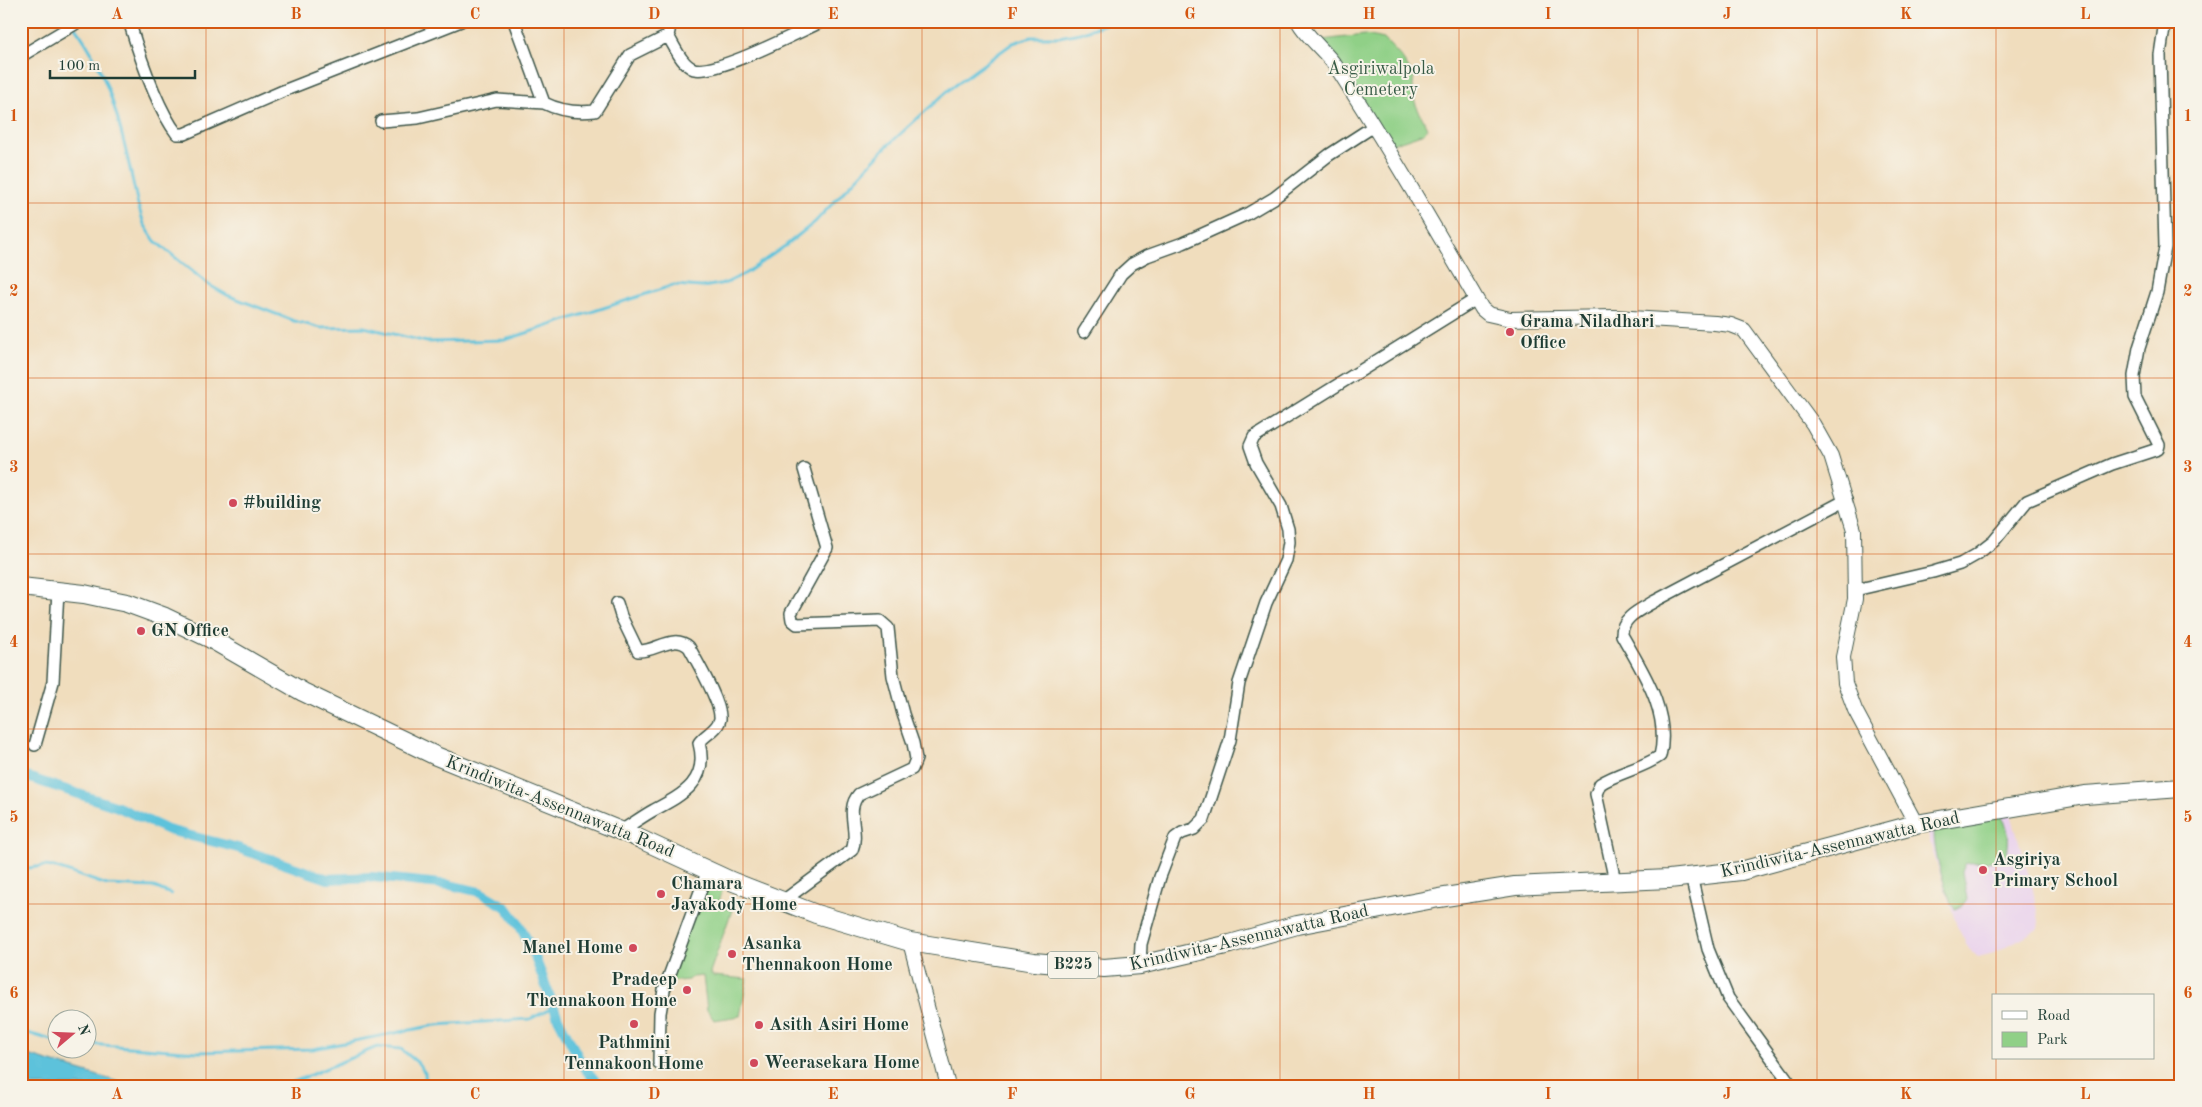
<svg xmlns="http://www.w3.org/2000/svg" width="2202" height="1107" viewBox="0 0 2202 1107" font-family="'Old Standard TT',serif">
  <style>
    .built { fill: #e9d1ed }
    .green { fill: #90d087; stroke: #58865e }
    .water { fill: #5dc2db; stroke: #3e8088 }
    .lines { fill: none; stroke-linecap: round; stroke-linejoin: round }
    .stream { stroke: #5dc2db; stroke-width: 3 }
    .canal { stroke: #5dc2db; stroke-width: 10 }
    .minor-casing { stroke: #3e5549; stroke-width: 14 }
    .tertiary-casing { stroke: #3e5549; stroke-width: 16 }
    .primary-casing { stroke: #3e5549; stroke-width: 20 }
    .minor { stroke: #fff; stroke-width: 11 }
    .tertiary { stroke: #fff; stroke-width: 14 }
    .primary { stroke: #fff; stroke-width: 18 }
    .grid { fill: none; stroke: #d45610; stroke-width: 1; stroke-opacity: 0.55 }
    .poi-dot { fill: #d1495b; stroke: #f7f3e8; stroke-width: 2 }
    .labels { text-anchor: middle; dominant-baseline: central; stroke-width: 4; stroke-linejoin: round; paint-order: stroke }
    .shield { fill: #f7f3e8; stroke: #60746a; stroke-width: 1 }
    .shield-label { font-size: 16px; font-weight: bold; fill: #1f3d34 }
    .park-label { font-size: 18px; fill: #365a45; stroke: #f7f3e8 }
    .poi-label { font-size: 18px; font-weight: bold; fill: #1f3d34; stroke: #f7f3e8; text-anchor: start }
    .street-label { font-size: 18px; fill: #1f3d34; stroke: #f7f3e8 }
    .neatline { fill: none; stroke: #d45610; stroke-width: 2 }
    .grid-label { font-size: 16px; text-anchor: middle; font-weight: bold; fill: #d45610 }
  </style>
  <rect width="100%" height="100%" fill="#f7f3e8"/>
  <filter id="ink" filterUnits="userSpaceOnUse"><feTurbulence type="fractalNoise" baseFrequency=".02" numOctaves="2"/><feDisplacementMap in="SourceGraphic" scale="10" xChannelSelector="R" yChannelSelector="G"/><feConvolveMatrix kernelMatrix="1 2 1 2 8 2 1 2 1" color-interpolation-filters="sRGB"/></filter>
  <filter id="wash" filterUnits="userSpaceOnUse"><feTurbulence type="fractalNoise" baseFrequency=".0096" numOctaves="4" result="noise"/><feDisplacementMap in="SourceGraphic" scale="20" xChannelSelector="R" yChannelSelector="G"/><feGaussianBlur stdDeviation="1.12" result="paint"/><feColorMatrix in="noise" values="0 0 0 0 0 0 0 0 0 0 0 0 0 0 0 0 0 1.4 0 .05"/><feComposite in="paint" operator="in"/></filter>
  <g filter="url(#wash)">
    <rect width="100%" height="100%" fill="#f0ddbd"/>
    <path class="built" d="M2011,814L2033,890L2039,921L2038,929L1994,953L1978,957L1969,949L1957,926L1932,850L1927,830Z"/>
    <path class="green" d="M1365,35L1384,39L1401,57L1414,76C1410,103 1418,106 1427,128L1424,133L1389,145L1321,40Z
      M2001,816C2010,828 2009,841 2007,855C1995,865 1979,860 1965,864L1962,872L1967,899L1961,907L1955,909L1951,904C1943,880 1934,856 1934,831L1940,826Z
      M708,870L726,878L718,905L732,910L710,972L713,976L747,979L740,1016L714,1020L707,1010L703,976L693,977L688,980L667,982Z"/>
    <path class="water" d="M21,1053L126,1084L133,1086H21Z"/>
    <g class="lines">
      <path class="stream" d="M75,27C114,79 124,144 138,205L144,224L155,241L209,285L227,295L294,321L321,328L364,327L427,342L505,340L674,285L702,287L726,283L746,273L785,246L815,222L886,147L952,87L1013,43L1031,37H1059L1080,33L1114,21
        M21,869L44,866L54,867L107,885L154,887L171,894
        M21,1031L58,1042
        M88,1044L198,1052L313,1049L436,1025L530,1019L554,1007
        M284,1086L377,1047L401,1049L418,1063L425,1073L426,1086"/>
      <path class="canal" d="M21,775L118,807L168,830L238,848L328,879L373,877L450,885L480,892L506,907L520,926L533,952L558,1018L583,1066L597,1083L602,1086"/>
    </g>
  </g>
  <g filter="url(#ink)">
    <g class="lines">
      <g class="minor-casing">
        <path id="minor" d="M129,21C139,54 156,107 177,134H184L283,91L461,21
          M514,21L544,103C560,111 578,113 595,111L630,55L668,36
          M671,21L668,36C675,47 682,65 694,69C717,75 798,32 823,21
          M21,56L80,21
          M381,121L418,118L497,100L544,103
          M1084,332L1121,274L1132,264L1147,256L1183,243L1247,214L1274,198L1329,155L1374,126
          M1855,590L1933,572L1960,564L1976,555L1994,541L2027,501L2112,464L2158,449L2159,445L2135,397L2134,376L2139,348L2157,292L2165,247L2160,55L2165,21
          M617,603L621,616L638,651C656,652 673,633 689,647C697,662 722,704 720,719C718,730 705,734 699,743C709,781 684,794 654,810C643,816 632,824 621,831
          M35,745L53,682L58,591
          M1691,876L1708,949L1728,998L1792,1086
          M1615,881L1596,794L1600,784C1619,772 1641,769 1660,756C1671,712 1642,671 1622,635C1621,617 1642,609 1655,601L1846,500
          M783,901L852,850C860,831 844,811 859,794L912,769L916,759L913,743L903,714L893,676L888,628L880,621L797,624L792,620L791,613L827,548L804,469
          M1140,965L1141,944L1160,877L1175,838L1182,833L1194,829L1204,819L1230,740L1239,683L1266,603L1286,560L1289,542L1288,529L1281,506L1256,463L1250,446L1254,437L1476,299
          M659,1063L660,1013L664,990L708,870"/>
      </g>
      <g class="tertiary-casing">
        <path id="tertiary" d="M1298,21C1308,39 1326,51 1337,68C1388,147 1435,228 1482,309L1488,314L1510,319L1614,317L1715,323L1731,325L1744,330L1813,424L1831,456L1854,530L1855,599L1843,657L1845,683L1855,710L1916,824
          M910,942L948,1086"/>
      </g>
      <g class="primary-casing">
        <path id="primary" d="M21,587L84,594L112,600L127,603L165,617L211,639L303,692L436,756L638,838L731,881L816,914L910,942L1034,962L1104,968L1140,965L1230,944L1297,925L1439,898L1515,886L1669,879L1741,871L1916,824L2085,795L2181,788"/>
      </g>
      <use href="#minor" class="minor"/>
      <use href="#tertiary" class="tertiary"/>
      <use href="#primary" class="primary"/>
    </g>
  </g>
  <path class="grid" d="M206,21V1086M385,21V1086M564,21V1086M743,21V1086M922,21V1086M1101,21V1086M1280,21V1086M1459,21V1086M1638,21V1086M1817,21V1086M1996,21V996M21,203H2181M21,378H2181M21,554H2181M21,729H2181M21,904H2181M1996,1058V1086"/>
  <g class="poi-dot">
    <circle cx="1510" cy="332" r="5"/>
    <circle cx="233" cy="503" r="5"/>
    <circle cx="141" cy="631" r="5"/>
    <circle cx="1983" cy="870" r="5"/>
    <circle cx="661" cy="894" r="5"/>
    <circle cx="633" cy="948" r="5"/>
    <circle cx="732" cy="954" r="5"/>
    <circle cx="687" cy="990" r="5"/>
    <circle cx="634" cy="1024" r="5"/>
    <circle cx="759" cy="1025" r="5"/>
    <circle cx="754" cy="1063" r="5"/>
  </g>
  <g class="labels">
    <rect class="shield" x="1048" y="951.5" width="50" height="27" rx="4"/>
    <g class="shield-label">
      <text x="1073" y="965">B225</text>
    </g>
    <g class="park-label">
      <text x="1381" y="69">Asgiriwalpola<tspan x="1381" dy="21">Cemetery</tspan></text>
    </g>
    <g class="poi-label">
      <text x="1520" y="322">Grama Niladhari<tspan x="1520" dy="21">Office</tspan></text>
      <text x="243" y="503">#building</text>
      <text x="151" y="631">GN Office</text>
      <text x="1993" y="860">Asgiriya<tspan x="1993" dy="21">Primary School</tspan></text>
      <text x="671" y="884">Chamara<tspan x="671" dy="21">Jayakody Home</tspan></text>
      <text x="742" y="944">Asanka<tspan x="742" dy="21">Thennakoon Home</tspan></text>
      <text x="623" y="948" text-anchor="end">Manel Home</text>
      <text x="677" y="980" text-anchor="end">Pradeep<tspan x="677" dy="21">Thennakoon Home</tspan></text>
      <text x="769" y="1025">Asith Asiri Home</text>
      <text x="634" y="1043" text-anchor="middle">Pathmini<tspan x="634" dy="21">Tennakoon Home</tspan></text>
      <text x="764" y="1063">Weerasekara Home</text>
    </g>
    <g class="street-label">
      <text transform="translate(560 807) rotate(22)">Krindiwita-Assennawatta Road</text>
      <text transform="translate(1840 845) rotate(-13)">Krindiwita-Assennawatta Road</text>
      <text transform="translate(1249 938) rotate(-13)">Krindiwita-Assennawatta Road</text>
    </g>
  </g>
  <rect width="2202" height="1107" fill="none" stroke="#f7f3e8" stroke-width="55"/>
  <rect x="1992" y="994" width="162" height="65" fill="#f7f3e8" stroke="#a1aaa0"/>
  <rect x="2002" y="1011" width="25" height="8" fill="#ffffff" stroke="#a1aaa0"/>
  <text x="2037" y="1020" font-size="15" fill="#1f3d34">Road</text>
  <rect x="2002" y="1032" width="25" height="15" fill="#90d087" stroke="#a1aaa0"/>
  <text x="2037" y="1044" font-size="15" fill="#1f3d34">Park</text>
  <g transform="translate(72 1034) rotate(71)"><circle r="24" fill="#f7f3e8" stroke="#a1aaa0"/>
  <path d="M0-4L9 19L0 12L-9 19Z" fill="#d1495b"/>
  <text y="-8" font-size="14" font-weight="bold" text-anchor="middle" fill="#1f3d34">N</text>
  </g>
  <path d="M50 70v8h145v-8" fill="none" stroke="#1f3d34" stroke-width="2.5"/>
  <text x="58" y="70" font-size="15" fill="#1f3d34" stroke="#f7f3e8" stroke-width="4" paint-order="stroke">100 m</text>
  <rect x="28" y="28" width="2146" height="1052" class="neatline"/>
  <g class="grid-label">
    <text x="117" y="19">A</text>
    <text x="296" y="19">B</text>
    <text x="475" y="19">C</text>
    <text x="654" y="19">D</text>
    <text x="833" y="19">E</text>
    <text x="1012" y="19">F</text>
    <text x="1190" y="19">G</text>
    <text x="1369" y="19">H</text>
    <text x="1548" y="19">I</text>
    <text x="1727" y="19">J</text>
    <text x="1906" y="19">K</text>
    <text x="2085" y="19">L</text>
    <text x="14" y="121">1</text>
    <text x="2188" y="121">1</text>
    <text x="14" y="296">2</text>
    <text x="2188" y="296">2</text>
    <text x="14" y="472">3</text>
    <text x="2188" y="472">3</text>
    <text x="14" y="647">4</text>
    <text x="2188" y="647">4</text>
    <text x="14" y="822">5</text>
    <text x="2188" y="822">5</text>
    <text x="14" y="998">6</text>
    <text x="2188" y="998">6</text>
    <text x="117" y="1099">A</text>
    <text x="296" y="1099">B</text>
    <text x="475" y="1099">C</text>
    <text x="654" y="1099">D</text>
    <text x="833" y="1099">E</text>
    <text x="1012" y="1099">F</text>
    <text x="1190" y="1099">G</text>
    <text x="1369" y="1099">H</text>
    <text x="1548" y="1099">I</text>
    <text x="1727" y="1099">J</text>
    <text x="1906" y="1099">K</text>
    <text x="2085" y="1099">L</text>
  </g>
</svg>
